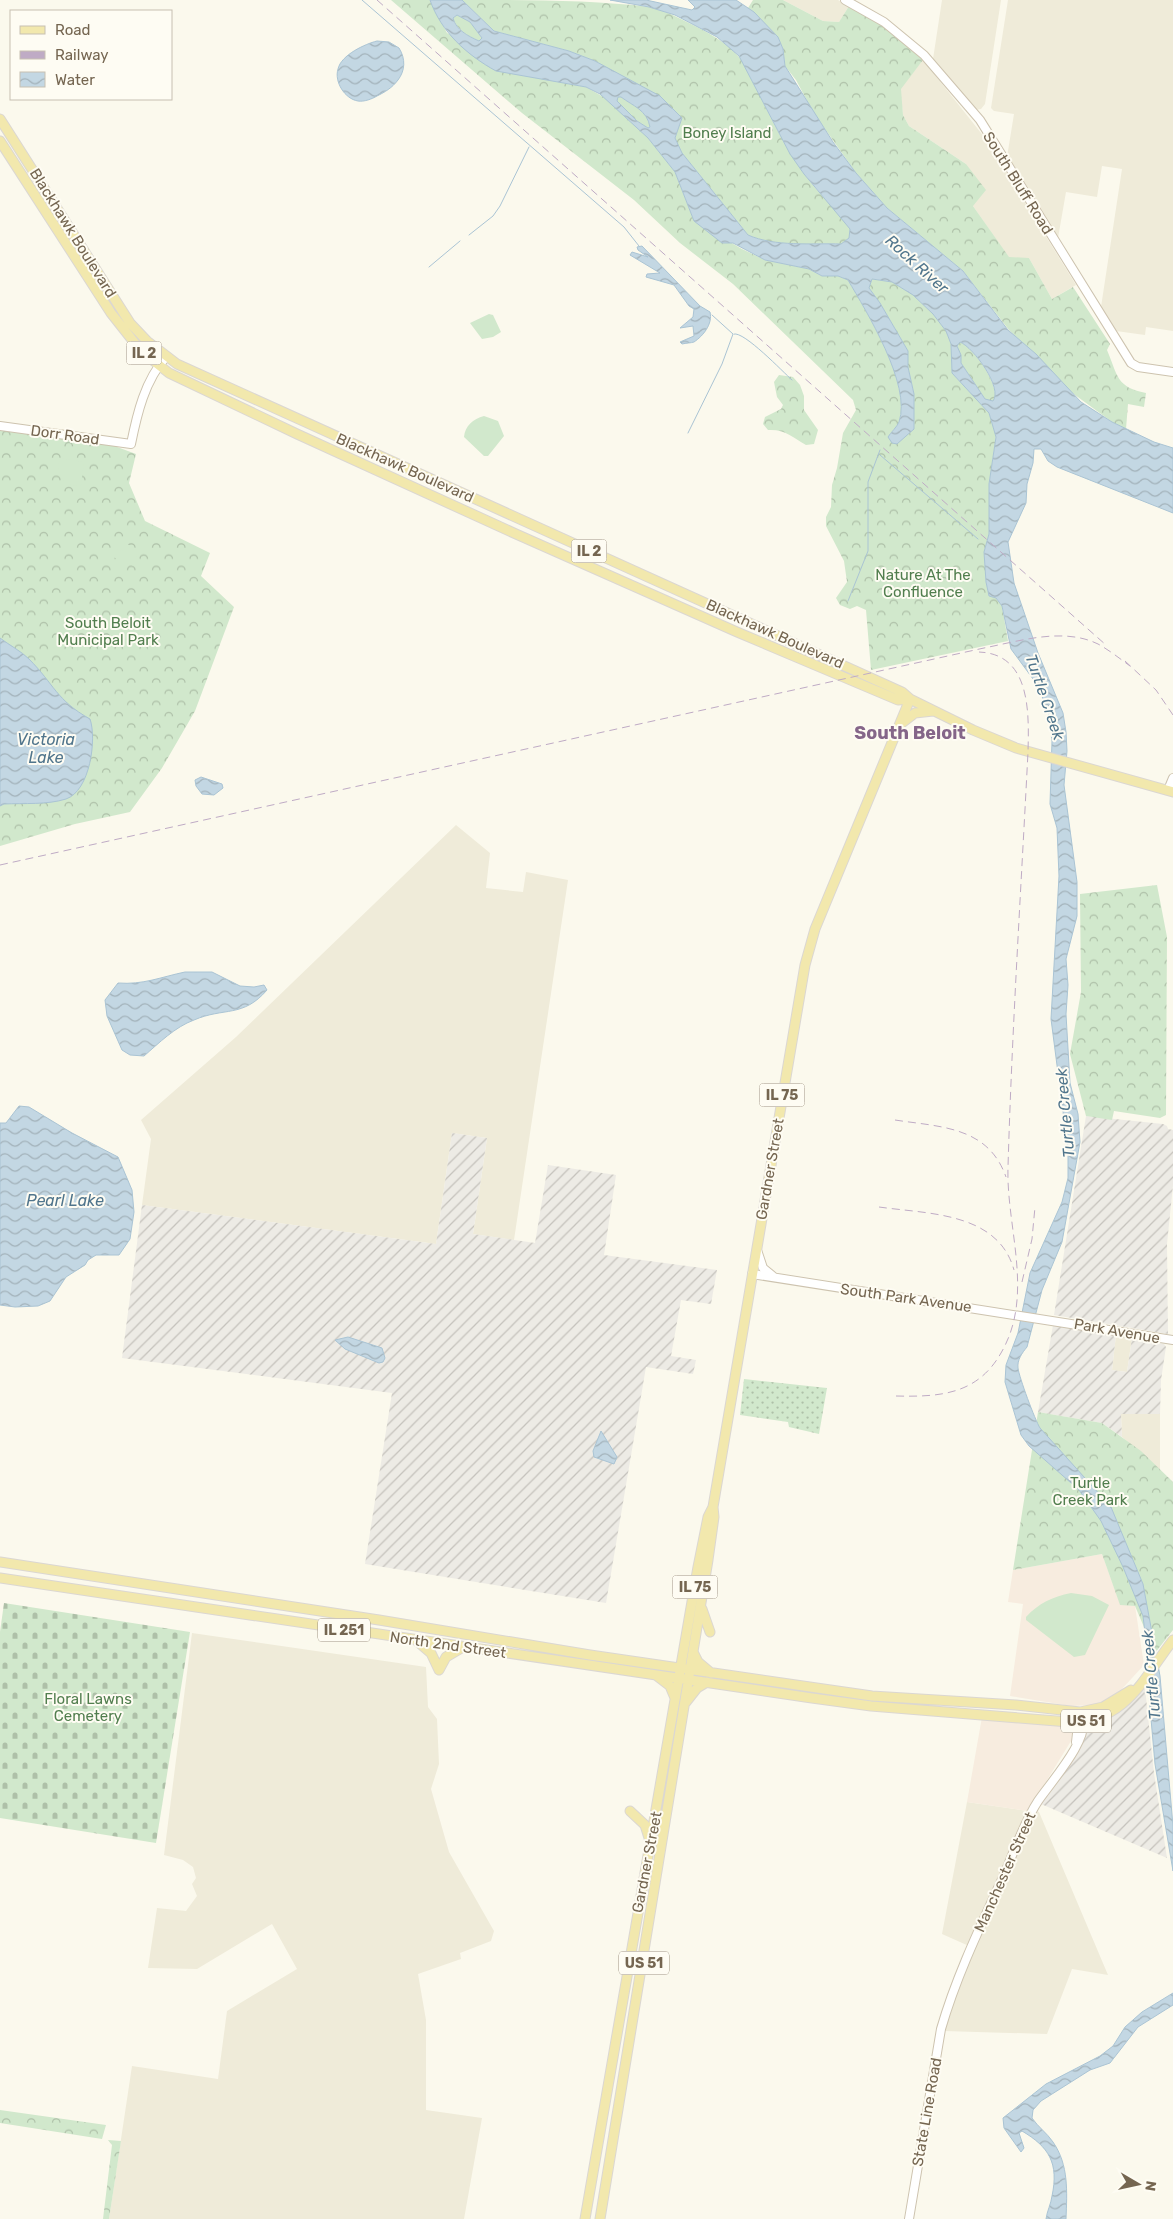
<svg xmlns="http://www.w3.org/2000/svg" width="1173" height="2219" viewBox="0 0 1173 2219" font-family="Rubik,sans-serif">
  <style>
    .residential { fill: #efebd9 }
    .commercial { fill: #f7ecdf }
    .industrial { fill: url(#industrial-furrows) }
    .grass { fill: url(#grass-dots) }
    .forest { fill: url(#forest-crowns) }
    .cemetery { fill: url(#cemetery-stones) }
    .pitch { fill: #d1e8cc }
    .water { fill: url(#water-waves); stroke: #aac4d4; fill-rule: evenodd }
    .lines { fill: none; stroke-linecap: round; stroke-linejoin: round }
    .stream { stroke: #aac4d4; stroke-width: 1 }
    .secondary-casing { stroke: #cdc3af; stroke-width: 10 }
    .primary-casing { stroke: #dbd7d2; stroke-width: 11 }
    .secondary { stroke: #fff; stroke-width: 8 }
    .primary { stroke: #f2e8ad; stroke-width: 9 }
    .rail { stroke: #bfabc5; stroke-width: 1; stroke-dasharray: 8 5; stroke-linecap: butt }
    .labels { text-anchor: middle; dominant-baseline: central; stroke-width: 4; stroke-linejoin: round; paint-order: stroke }
    .shield { fill: #fefcf3; stroke: #9e9382; stroke-width: 1 }
    .shield-label { font-size: 14px; font-weight: bold; fill: #756651 }
    .park-label { font-size: 15px; fill: #517e4e; stroke: #fefcf3 }
    .street-label { font-size: 15px; fill: #756651; stroke: #fefcf3 }
    .water-label { font-size: 16px; font-style: italic; fill: #50758c; stroke: #fefcf3 }
    .quarter-label { font-size: 18px; font-weight: bold; fill: #856689; stroke: #fefcf3 }
  </style>
  <defs>
    <pattern id="industrial-furrows" width="10" height="10" patternUnits="userSpaceOnUse" patternTransform="scale(1.25)"><rect width="10" height="10" fill="#edebe5"/><path d="M-1 1l2-2M0 10L10 0M9 11l2-2" fill="none" stroke="#c5c2bc"/></pattern>
    <pattern id="grass-dots" width="8" height="8" patternUnits="userSpaceOnUse" patternTransform="scale(1.25)"><rect width="8" height="8" fill="#d1e8cc"/><path d="M2 2h.1M6 6h.1" fill="none" stroke="#aec0a8" stroke-width="1.8" stroke-linecap="round"/></pattern>
    <pattern id="forest-crowns" width="20" height="18" patternUnits="userSpaceOnUse" patternTransform="scale(1.25)"><rect width="20" height="18" fill="#d1e8cc"/><path d="M2 6a3 3 0 1 1 6 0M12 15a3 3 0 1 1 6 0" fill="none" stroke="#aec0a8"/></pattern>
    <pattern id="cemetery-stones" width="16" height="16" patternUnits="userSpaceOnUse" patternTransform="scale(1.25)"><rect width="16" height="16" fill="#d1e8cc"/><path d="M2 7V4a2 2 0 0 1 4 0v3zM10 15v-3a2 2 0 0 1 4 0v3z" fill="#aec0a8"/></pattern>
    <pattern id="water-waves" width="16" height="10" patternUnits="userSpaceOnUse" patternTransform="scale(1.25)"><rect width="16" height="10" fill="#c3d7e3"/><path d="M0 5q4-4 8 0t8 0" fill="none" stroke="#a3b2ba"/></pattern>
  </defs>
  <rect width="100%" height="100%" fill="#fbf9ed"/>
  <path class="residential" d="M783,0H838L849,6L839,22L823,21Z
    M942,0H1001L985,104L981,109L975,110L933,59Z
    M1008,0H1173V331L1146,327L1145,335L1116,331L1101,307L1122,169L1102,166L1097,197L1066,192L1058,238L1007,157L1014,114L994,111L991,108Z
    M923,60L985,138L1076,285L1052,299L1029,258H1009L973,206L966,164L909,126L903,115L900,89Z
    M456,825L490,853L486,888L523,892L526,872L568,880L514,1240L473,1234L487,1138L452,1133L436,1244L142,1205L151,1139L141,1120L236,1037Z
    M1116,1335L1132,1338L1127,1372L1112,1370Z
    M1121,1414H1160V1470L1122,1437Z
    M192,1633L426,1667L428,1707L437,1719L439,1764L431,1789L449,1852L494,1931L491,1941L460,1953L461,1959L418,1974L426,2020V2110L482,2118L464,2219H109L132,2066L218,2079L227,2011L297,1969L272,1924L197,1969L148,1968L157,1908L186,1911L197,1896L192,1884L196,1878L193,1867L183,1860L164,1855Z
    M967,1802L1028,1811L969,1946L942,1934Z
    M1036,1811L1039,1812L1108,1975L1072,1969L1047,2034L944,2031L961,1978L1021,1839Z"/>
  <path class="commercial" d="M1102,1554L1120,1604L1135,1606L1144,1665L1121,1690L1096,1705L1071,1706L1010,1696L1023,1604L1008,1602L1013,1570Z
    M982,1717L1057,1725L1066,1727L1072,1733L1071,1741L1028,1811L967,1802Z"/>
  <path class="industrial" d="M1086,1116L1163,1124L1167,1126L1168,1129L1173,1130V1185L1167,1244L1168,1334L1054,1315Z
    M452,1133L487,1138L473,1234L535,1243L548,1165L616,1175L604,1255L717,1270L711,1304L681,1300L671,1356L696,1360L693,1374L646,1367L606,1603L365,1564L392,1393L122,1358L142,1205L436,1244Z
    M1053,1325L1116,1335L1112,1370L1127,1372L1132,1338L1164,1344L1166,1347L1161,1380L1160,1414H1121L1122,1437L1102,1423L1038,1412Z
    M1145,1688L1154,1773L1167,1858L1041,1804L1043,1797L1084,1739L1090,1724Z"/>
  <path class="grass" d="M744,1379L827,1388L819,1434L789,1427L788,1422L740,1415Z"/>
  <path class="forest" d="M391,0H430L447,33L545,79L586,87L607,99L648,138L675,172L694,221L742,249L765,260L809,269L822,276H838L848,280C866,311 912,385 899,422C898,426 893,430 890,434L914,429V394L908,367V351L880,303L869,288L872,279L892,282L913,295L933,314L946,331L951,344L952,373L989,413L996,436L989,484V534L984,553L986,582L989,596L996,598L1002,606L1008,641L871,670L866,610L857,606L850,609L840,605L836,598L847,582L844,561L826,526V517L831,507L832,485L837,468L843,433L856,410L853,400L733,284L680,243L634,200L522,113Z
    M462,0C521,0 593,0 649,7C667,11 683,20 699,28C718,38 734,48 746,66C763,102 780,139 803,172C817,193 836,208 850,229L849,238L841,244C812,243 775,247 748,235L682,153L675,138L682,118L595,61L569,51L494,31Z
    M753,0H783L823,21L839,22L849,6L880,24L923,60L901,89L903,115L909,126L966,164L986,190L973,206L1009,257L1029,258L1052,299L1073,287L1110,344L1107,350C1118,376 1116,387 1146,393L1144,407L1128,404L1126,429L1112,422L1071,392L1009,330L963,271L887,208L856,173L813,112L796,80L785,66L783,49L778,37L748,8Z
    M457,15L470,22L482,38L479,41C468,36 457,30 453,18Z
    M618,97H621C633,106 647,110 650,127L648,128L637,121L617,101Z
    M960,342C974,348 1003,389 993,402L985,399L961,363L957,344Z
    M779,375L793,377L800,385L804,396V410L818,430L814,444L806,445C792,437 785,429 768,430L763,424L765,417L781,409L783,405L777,397L774,382Z
    M0,428L109,444L136,454L129,483L145,521L210,553L201,576L234,607L195,711L162,768L130,812L75,824L0,846Z
    M1157,885L1167,937L1166,1115L1160,1118L1114,1111L1112,1120L1086,1116L1070,1054L1081,992L1080,894Z
    M1038,1412L1102,1423L1141,1451L1173,1482V1630L1155,1653L1135,1606L1120,1605L1102,1554L1013,1570Z
    M0,2110L106,2125L102,2139L0,2123Z
    M108,2140L121,2141L109,2219H103L112,2145Z"/>
  <path class="cemetery" d="M4,1603L190,1632L156,1843L0,1818V1632Z"/>
  <path class="pitch" d="M489,314L493,315L501,332L493,337L482,339L470,323Z
    M484,416L498,421L504,436L488,456H484L464,437C465,426 473,419 484,416Z
    M60,458L84,462L81,485C63,487 55,475 60,458Z
    M125,543L139,550L136,557L140,559L136,567L113,557L117,549L126,552L121,550Z
    M1071,1593L1092,1596L1109,1605L1085,1655L1074,1657L1026,1620V1617C1039,1603 1052,1597 1071,1593Z"/>
  <path class="water" d="M430,0H462L494,31L569,51L595,61L660,96L682,118L675,138L682,153L748,235C775,247 812,243 841,244L849,238L850,229L804,174L790,154L739,56L717,37L675,15L649,7L610,0H646L692,10L695,7L688,0H736L754,12L778,37L783,49L785,66L833,142L856,173L887,208L963,271L1008,330L1036,354L1081,402L1112,422L1154,442L1173,448V513L1057,467L1048,461L1041,449H1034L1033,463L1027,484L1026,503L1008,542L1014,583L1038,653L1063,713L1066,732L1067,751L1064,785L1077,882V916L1066,959L1068,985L1066,1014L1070,1083L1078,1114L1080,1142L1062,1242L1042,1290L1027,1347C1022,1353 1017,1360 1018,1368C1019,1377 1035,1420 1040,1428L1111,1507L1143,1584L1160,1676L1173,1826V1871L1155,1764L1148,1685L1147,1650L1143,1616L1123,1567L1101,1521L1079,1490L1029,1446L1021,1435L1005,1382L1006,1365L1018,1333L1030,1273L1062,1202L1068,1178V1150L1051,1019L1059,876L1057,828L1050,804L1052,741L1048,710L1036,683L1011,649L1002,606L996,598L989,596L986,582L984,552L989,534V484L996,437L989,413L952,373L951,344L946,331L933,314L913,295L892,282L872,279L869,288L880,303L908,351V367L914,394V429L897,444L892,443L888,437C891,432 897,427 899,422C912,385 866,311 848,280L838,276H822L809,269L765,260L733,243H722L694,221L675,172L648,138L600,94L586,87L496,71C467,55 441,32 430,0ZM457,15L470,22L482,38L479,41C468,36 456,30 453,18ZM618,97H621C633,106 647,110 650,127L648,128L637,121L617,101ZM960,342C974,348 1003,388 993,401L985,399L961,363V355L957,346Z
    M377,41L389,42L399,48C406,59 405,71 398,80C392,88 385,92 377,96C372,99 364,102 358,101C345,99 334,82 338,69C341,55 365,44 377,41Z
    M642,246L700,306L710,312C713,324 703,336 694,342C691,343 686,343 682,344L680,342L694,336L693,326L680,328L693,317L694,309L689,306L674,285L646,277L647,274L660,273L630,255L632,252L648,257L638,250L637,247Z
    M0,638C9,645 21,651 29,659C54,684 56,700 90,719C97,739 90,791 66,799C47,805 24,803 4,804L0,806Z
    M201,777L222,784L223,788L214,795L202,794L196,786L195,780Z
    M185,972H212L240,986L254,987L264,985L267,990C243,1018 224,1007 194,1020C175,1027 159,1043 144,1056L130,1055L122,1050L107,1016L105,1000L118,983C143,985 161,977 185,972Z
    M19,1106L29,1107L72,1133L118,1157L132,1190L134,1212L130,1239L119,1255H96L88,1260L85,1265L66,1277L50,1301L38,1306L15,1307L0,1305V1123H6Z
    M348,1337L382,1348L385,1358L383,1362L379,1363L345,1349L335,1340Z
    M601,1431L617,1457L614,1464L594,1457L593,1451Z
    M1173,1993V2005L1138,2027L1110,2063L1090,2070L1041,2101L1033,2110L1032,2118C1038,2127 1047,2133 1053,2142C1069,2165 1067,2192 1066,2219H1046C1047,2211 1051,2204 1052,2196C1059,2163 1049,2147 1022,2131L1019,2133L1024,2148L1021,2152L1004,2128L1003,2118L1046,2084L1100,2056L1113,2046L1125,2027L1142,2012Z"/>
  <g class="lines">
    <path class="stream" d="M362,0L624,227L639,246
      M469,235L493,216L500,206L529,147
      M429,267L460,241
      M734,334C744,331 783,372 792,380
      M688,433L722,364L733,334L712,315
      M880,455L978,539
      M848,601L868,551V482L880,450"/>
    <g class="secondary-casing">
      <path id="secondary" d="M845,0L884,22L924,55L980,120L1131,363L1138,367L1173,372
        M0,426L131,444C137,414 145,380 166,357
        M1168,790L1173,778
        M757,1250L763,1268L774,1277
        M752,1274L1173,1340
        M1076,1742L1079,1716
        M909,2219L941,2029C956,1977 980,1927 1003,1877C1014,1852 1023,1824 1038,1801C1050,1783 1092,1737 1082,1716"/>
    </g>
    <g class="primary-casing">
      <path id="primary" d="M0,119L130,323L147,341L177,364L902,692L910,699L973,730L1016,748L1173,792
        M0,141L111,313L141,351L169,373L297,434L516,534L737,632L898,700L910,699
        M902,723L915,713L933,711
        M0,1562L379,1620L590,1655L872,1696L1016,1705L1080,1712L1103,1707L1131,1690
        M0,1578L812,1698L871,1706L1069,1722C1126,1722 1143,1679 1173,1640
        M702,1609L710,1632
        M417,1641L431,1653L439,1670
        M693,1652L698,1662L711,1673
        M439,1670L446,1657L463,1647
        M657,1676L670,1686L675,1698
        M686,1702L697,1688L707,1682
        M630,1811L645,1825L650,1841
        M585,2219L698,1567L708,1517L713,1507
        M600,2219L708,1560L714,1517L713,1507L805,965L815,929L910,699"/>
    </g>
    <use href="#secondary" class="secondary"/>
    <use href="#primary" class="primary"/>
    <path class="rail" d="M377,0L1106,645
      M1125,661L1156,690L1173,715
      M0,865L984,648C1020,641 1063,627 1098,644C1109,650 1119,658 1130,666
      M895,1120C940,1127 988,1126 1006,1177
      M879,1207C928,1214 998,1212 1014,1270
      M1022,1282L1032,1239L1035,1207
      M896,1396C939,1397 977,1395 1001,1353C1035,1295 1006,1228 1008,1167C1012,1029 1021,890 1028,752C1029,713 1031,654 979,652"/>
  </g>
  <g class="labels">
    <g class="shield">
      <rect x="126.5" y="341.5" width="35" height="23" rx="4"/>
      <rect x="571.5" y="539.5" width="35" height="23" rx="4"/>
      <rect x="759.5" y="1083.5" width="45" height="23" rx="4"/>
      <rect x="672.5" y="1575.5" width="45" height="23" rx="4"/>
      <rect x="318" y="1618.5" width="52" height="23" rx="4"/>
      <rect x="1061" y="1709.5" width="50" height="23" rx="4"/>
      <rect x="619" y="1951.5" width="50" height="23" rx="4"/>
    </g>
    <g class="shield-label">
      <text x="144" y="353">IL 2</text>
      <text x="589" y="551">IL 2</text>
      <text x="782" y="1095">IL 75</text>
      <text x="695" y="1587">IL 75</text>
      <text x="344" y="1630">IL 251</text>
      <text x="1086" y="1721">US 51</text>
      <text x="644" y="1963">US 51</text>
    </g>
    <g class="park-label">
      <text x="727" y="133">Boney Island</text>
      <text x="923" y="575">Nature At The<tspan x="923" dy="17">Confluence</tspan></text>
      <text x="108" y="623">South Beloit<tspan x="108" dy="17">Municipal Park</tspan></text>
      <text x="1090" y="1483">Turtle<tspan x="1090" dy="17">Creek Park</tspan></text>
      <text x="88" y="1699">Floral Lawns<tspan x="88" dy="17">Cemetery</tspan></text>
    </g>
    <g class="street-label">
      <text transform="translate(1018 183) rotate(58)">South Bluff Road</text>
      <text transform="translate(73 233) rotate(58)">Blackhawk Boulevard</text>
      <text transform="translate(65 435) rotate(8)">Dorr Road</text>
      <text transform="translate(405 468) rotate(24)">Blackhawk Boulevard</text>
      <text transform="translate(775 634) rotate(24)">Blackhawk Boulevard</text>
      <text transform="translate(770 1169) rotate(-80)">Gardner Street</text>
      <text transform="translate(906 1298) rotate(8)">South Park Avenue</text>
      <text transform="translate(1117 1331) rotate(10)">Park Avenue</text>
      <text transform="translate(448 1645) rotate(8)">North 2nd Street</text>
      <text transform="translate(647 1862) rotate(-79)">Gardner Street</text>
      <text transform="translate(1005 1872) rotate(-66)">Manchester Street</text>
      <text transform="translate(927 2112) rotate(-80)">State Line Road</text>
    </g>
    <g class="water-label">
      <text transform="translate(917 264) rotate(42)">Rock River</text>
      <text transform="translate(1045 697) rotate(71)">Turtle Creek</text>
      <text x="46" y="739">Victoria<tspan x="46" dy="18">Lake</tspan></text>
      <text transform="translate(1065 1113) rotate(-95)">Turtle Creek</text>
      <text x="65" y="1200">Pearl Lake</text>
      <text transform="translate(1151 1675) rotate(-95)">Turtle Creek</text>
    </g>
    <g class="quarter-label">
      <text x="910" y="733">South Beloit</text>
    </g>
  </g>
  <rect x="10" y="10" width="162" height="90" fill="#fefcf3" stroke="#c7c0b2"/>
  <rect x="20" y="26" width="25" height="8" fill="#f2e8ad" stroke="#c7c0b2"/>
  <text x="55" y="35" font-size="15" fill="#756651">Road</text>
  <rect x="20" y="51" width="25" height="8" fill="#bfabc5" stroke="#c7c0b2"/>
  <text x="55" y="60" font-size="15" fill="#756651">Railway</text>
  <rect x="20" y="72" width="25" height="15" fill="url(#water-waves)" stroke="#c7c0b2"/>
  <text x="55" y="85" font-size="15" fill="#756651">Water</text>
  <g transform="translate(1138 2184) rotate(99)" stroke="#fefcf3" stroke-width="4" paint-order="stroke">
  <path d="M0-4L9 19L0 12L-9 19Z" fill="#756651"/>
  <text y="-8" font-size="14" font-weight="bold" text-anchor="middle" fill="#756651">N</text>
  </g>
</svg>
